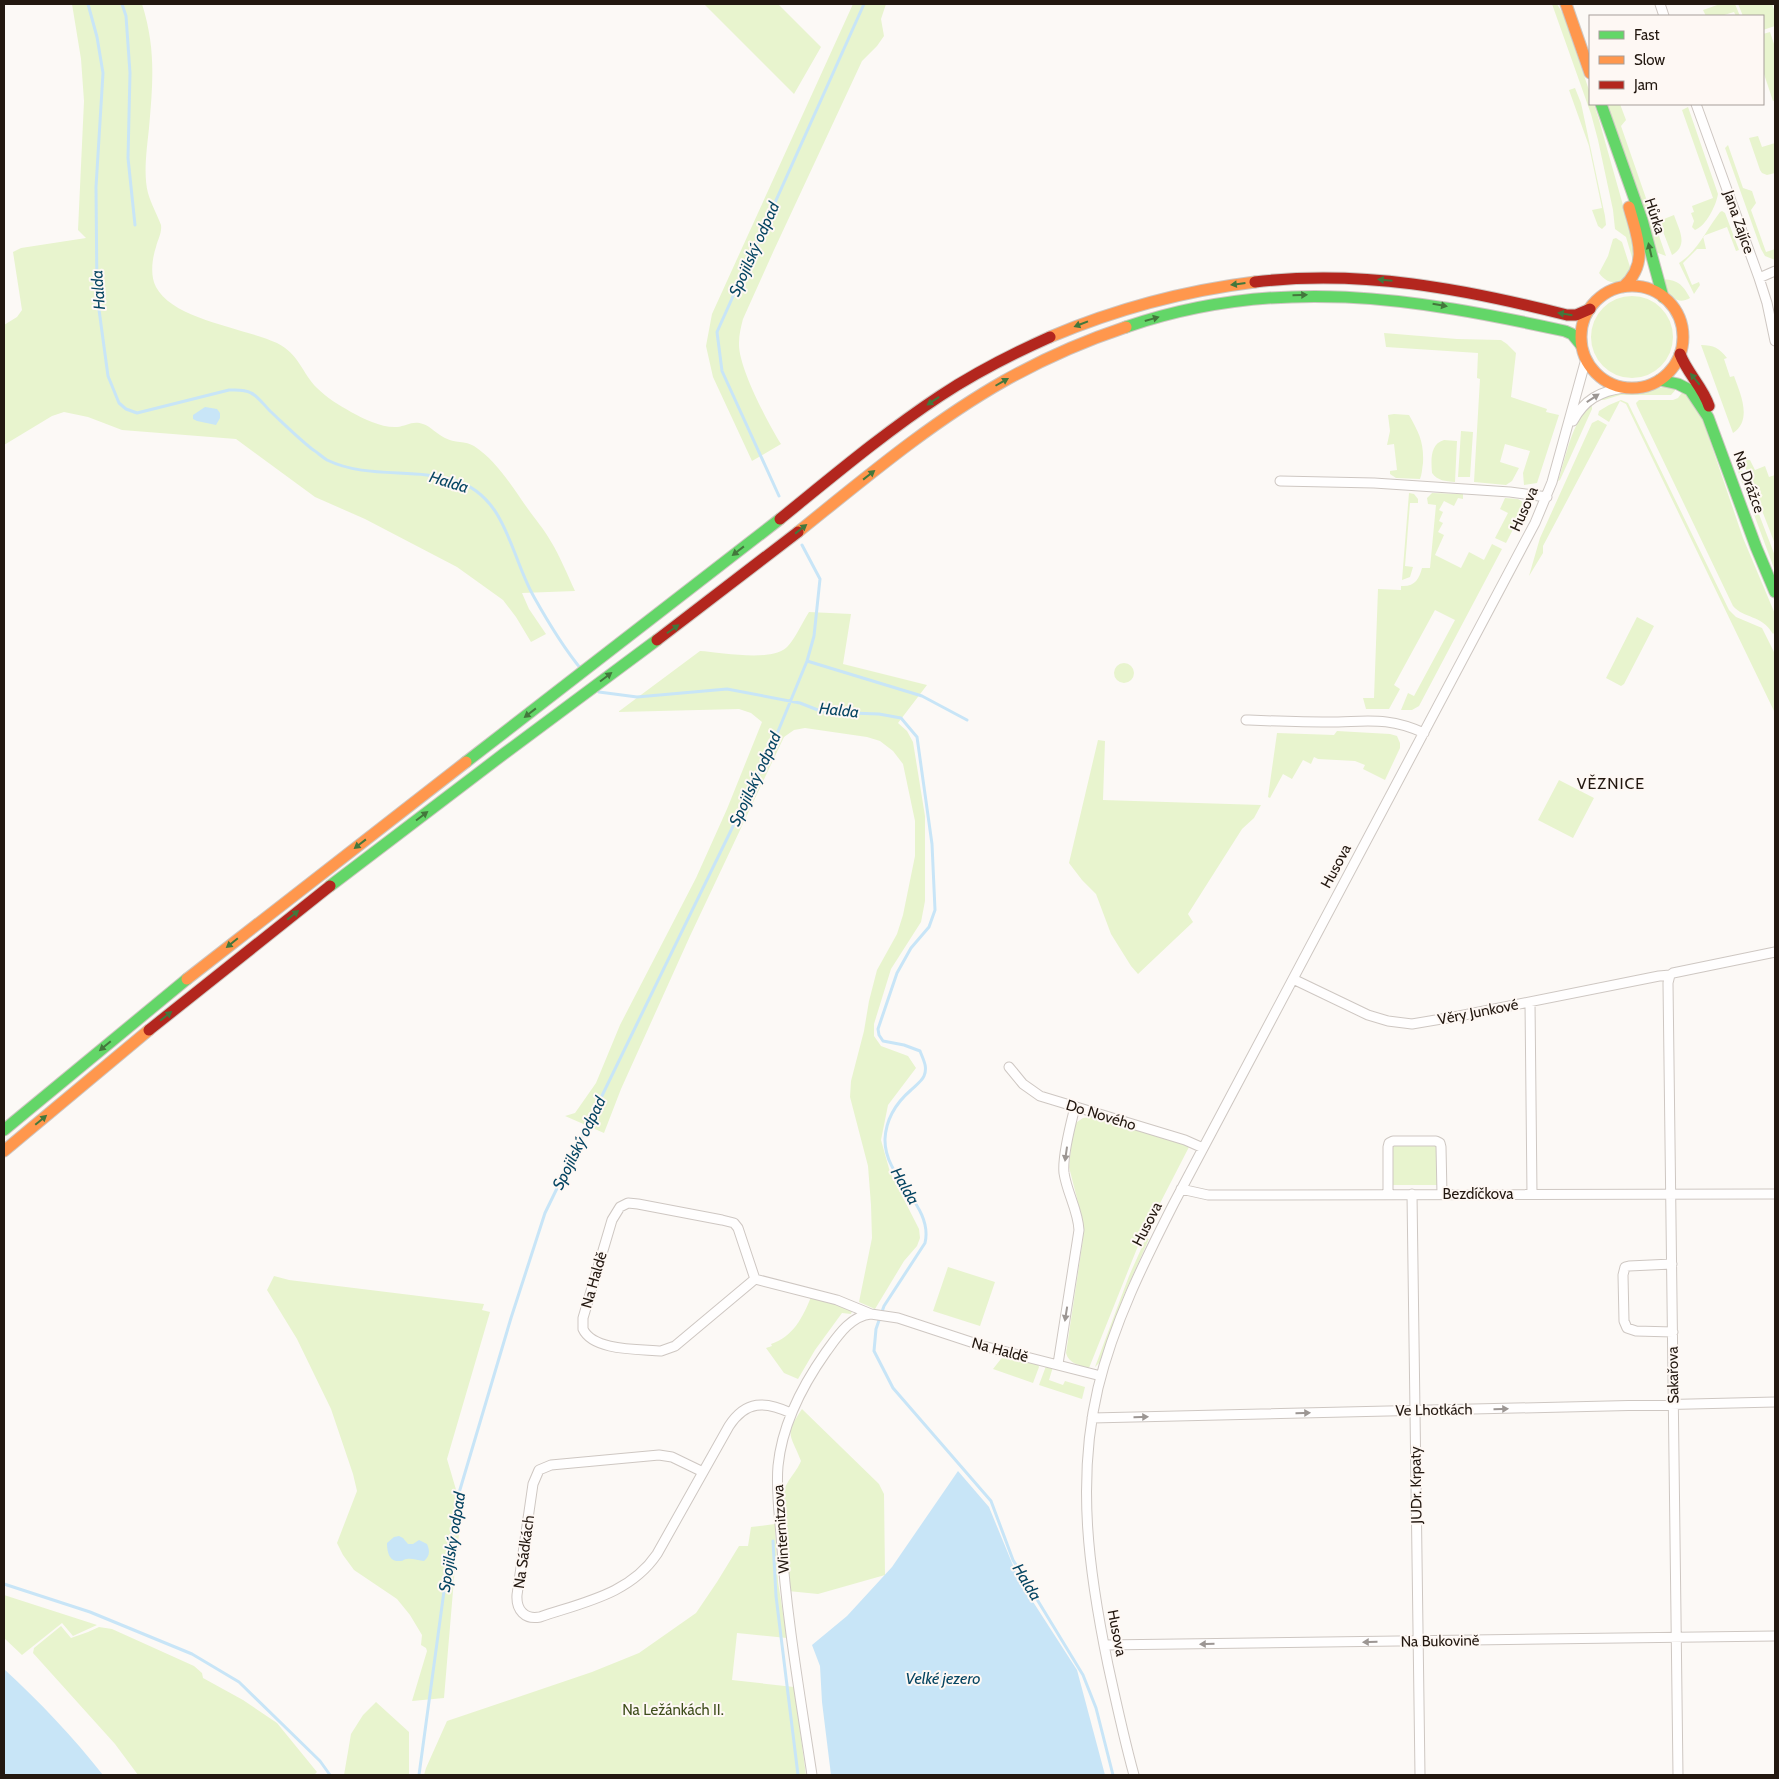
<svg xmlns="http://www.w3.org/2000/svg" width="1779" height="1779" viewBox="0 0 1779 1779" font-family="Cabin,sans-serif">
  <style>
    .green { fill: #e8f4ce }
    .water { fill: #c8e5f7 }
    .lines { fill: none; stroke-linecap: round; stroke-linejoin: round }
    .stream { stroke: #c8e5f7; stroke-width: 3 }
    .street-casing { stroke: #cec7c2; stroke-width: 11 }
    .fast-casing { stroke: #cec7c2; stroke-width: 13 }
    .slow-casing { stroke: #cec7c2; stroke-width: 13 }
    .jam-casing { stroke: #cec7c2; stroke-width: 13 }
    .street { stroke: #fffefe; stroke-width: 9 }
    .fast { stroke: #63d668; stroke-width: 11 }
    .slow { stroke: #ff974d; stroke-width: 11 }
    .jam { stroke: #b3261e; stroke-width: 11 }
    .oneway { fill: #43773c }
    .oneway2 { fill: #9c9693 }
    .labels { text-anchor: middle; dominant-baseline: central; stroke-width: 4; stroke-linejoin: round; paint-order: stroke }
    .street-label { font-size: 15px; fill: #231810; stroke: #fef8f4 }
    .park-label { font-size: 15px; fill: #3f4e1c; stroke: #fef8f4 }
    .water-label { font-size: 16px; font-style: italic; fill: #064562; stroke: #fef8f4 }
    .neighbourhood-label { font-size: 16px; letter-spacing: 1px; fill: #231810; stroke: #fef8f4 }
  </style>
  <rect width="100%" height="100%" fill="#fcf9f6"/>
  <path class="green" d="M72,4H142C156,48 153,83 149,128C147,148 143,174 148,193C151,204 157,214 161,225C162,233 158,239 156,247C152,259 150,276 156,287C173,320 245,328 277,343C299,354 302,373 317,388C327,398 339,405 351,412C364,419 382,428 397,427C406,426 413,420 423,424C430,426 438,435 445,438C454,443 466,441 474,446C497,461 513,488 528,509C535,519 544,529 550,540C560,556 567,574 575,591L522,593L529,609L546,634L531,642L516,617L503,600L457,567L365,519L315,497L236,439L122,430L88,417L64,412L52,416L4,445V325L17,317L22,310L13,252L21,248L86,238L78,230L84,101L81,59Z
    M704,4H778L821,47L794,94Z
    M853,4H886L881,19L884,36L877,46L862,61L774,250L743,319C741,327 739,334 739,343C738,367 768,423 781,444L752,461L713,377L706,346L712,314Z
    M1552,4H1557L1563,14L1590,93V104H1594L1599,120L1637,255L1634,264L1626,237L1615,229L1613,210L1598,140L1591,114Z
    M1720,4H1735L1740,16H1736L1734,12L1721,16H1706L1703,10Z
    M1738,4H1772L1775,12V26L1763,30V16H1743Z
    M1770,32L1775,47V100L1773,101L1763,71V34Z
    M1575,88L1581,103L1605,216L1606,225L1602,229L1598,226L1592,210L1602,208L1589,146L1569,90Z
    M1607,104H1620L1626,120L1621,126L1666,256L1658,253L1654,249Z
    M1688,107L1718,194C1716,206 1706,226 1695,230L1692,227L1694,221L1691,213L1694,212L1692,206L1713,198L1682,110Z
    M1758,136L1762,147L1775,143V173L1767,175L1762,173L1760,170L1749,138Z
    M1728,145L1743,188L1752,191L1756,203L1751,210L1766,252L1775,249V260L1765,256L1761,249L1725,148Z
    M1722,211L1725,213L1739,250L1736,251L1727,227L1703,236L1706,249H1697L1683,263L1692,285L1699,282L1700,285L1694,294L1679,263C1697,252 1707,229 1720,212Z
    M1674,215C1679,230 1689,245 1672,255L1659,221Z
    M1616,238L1622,242L1631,270L1620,283C1610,283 1604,280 1599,273L1608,256L1613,239Z
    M1661,279C1677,280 1682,283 1690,298C1674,307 1667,291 1661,279Z
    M1591 337a41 41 0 1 1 82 0a41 41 0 1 1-82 0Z
    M1384,333L1457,339L1501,340L1507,344L1516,353L1511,397L1547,409L1546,412L1559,415L1537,483L1524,485L1523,473L1530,451L1505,444L1500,462L1519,468L1512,481L1506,485L1474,482L1480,379L1477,378L1478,353L1386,347Z
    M1701,345C1714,345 1719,348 1727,358L1724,359L1730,377L1734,376C1740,393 1753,420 1733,433Z
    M1666,386L1678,387L1671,395H1620L1604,400H1599C1610,390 1628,395 1642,393C1650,391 1658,388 1666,386Z
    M1684,390L1697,403L1743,538L1775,614V632L1773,634C1761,614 1744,619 1733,606L1637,406L1636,403L1639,400H1673L1678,398Z
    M1621,400L1628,403L1729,610L1736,617L1762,628L1775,654V713L1626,404L1620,401L1609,422L1598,415L1599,411L1609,405Z
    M1592,404V409L1560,480L1558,481C1567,454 1571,423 1592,404Z
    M1394,414L1409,415C1419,433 1424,442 1423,463C1422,469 1422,474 1420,479L1396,478L1390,474V471L1397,470L1394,444L1387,445L1390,431L1388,415Z
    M1598,420L1607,425L1543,546V553L1529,576L1540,538L1592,423Z
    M1461,431L1473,432L1470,477H1458Z
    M1444,440L1457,441L1455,482C1445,481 1438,481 1432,473C1431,460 1430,444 1444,440Z
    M1742,459L1750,460L1755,470L1765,466L1769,477L1775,475V544Z
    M1739,462L1775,556V571L1736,466Z
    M1409,493L1414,494L1418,499V503H1410L1405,566L1413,567L1410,577L1402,580Z
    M1432,493L1463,494V499L1458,498L1454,506L1444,501L1439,510L1443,512L1439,521L1443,523L1438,532L1444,535L1435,555L1461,568L1469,552L1484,560L1492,544L1502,549L1419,706L1412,710H1401L1408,693L1414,696L1455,620L1435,610L1394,685L1400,689L1389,709H1366L1363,698H1374L1378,589L1401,590V586C1415,587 1419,579 1422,568H1430L1436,505L1428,504L1427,498Z
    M1505,498L1518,499L1526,504L1506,543L1495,538L1508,513L1500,509Z
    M809,612L851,614L843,664L927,685L898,723L907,731L913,742L925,816V901L921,922L891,969L874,1024V1036L881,1046L908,1056L916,1068L888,1105L881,1140L890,1172L919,1229L920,1238L917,1246L904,1261L875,1309L859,1302L872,1238L871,1205L868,1166L850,1097L851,1081L864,1031L869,1001L877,970L897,934L903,915L915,856V821L903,764L893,751L880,741L867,737L805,728L794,730L784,737L690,936L621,1089L604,1133L565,1116L575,1113L596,1083L620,1025L696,878L727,809L762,722L751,713L739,709L618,712L700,651C720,652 774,663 788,646C796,637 802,623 809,612Z
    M1637,617L1654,626L1624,684L1621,686L1606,678Z
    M1114 673a10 10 0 1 1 20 0a10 10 0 1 1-20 0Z
    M1337,731L1390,734L1397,736L1400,743V748L1385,780L1363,769L1365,765L1355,761L1318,759L1314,757L1311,764L1303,760L1292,779L1283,774L1270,798L1268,797L1277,733L1334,735Z
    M1098,740L1105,741L1103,800L1261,805L1254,818L1242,829L1188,914L1193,922L1138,974L1131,966L1111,934L1096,894L1082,880L1069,863Z
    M1559,780L1594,798L1573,838L1538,820Z
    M1092,1117L1181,1143L1189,1147L1138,1246L1089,1368C1079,1365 1069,1364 1066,1353L1083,1239V1222L1069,1167L1073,1130L1077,1122L1083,1118Z
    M1395,1146H1435L1438,1147L1439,1185H1391V1148Z
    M1146,1238L1149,1239L1124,1295L1100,1362L1095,1367L1129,1276Z
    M948,1267L995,1282L980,1326L933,1311Z
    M274,1276L289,1280L484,1304L482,1310L490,1312L447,1459L462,1510L455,1567L444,1698L412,1701L427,1651L426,1648L421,1645L422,1635L410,1615L397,1599L354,1570L343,1555L337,1543L357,1491L353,1474L331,1409L297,1339L267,1290Z
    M811,1297L838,1304L852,1311L851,1314L842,1313L815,1350L798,1379L784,1373L766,1348L772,1346L771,1344C793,1337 803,1317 811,1297Z
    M1004,1355L1038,1364L1039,1367L1033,1383L993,1369Z
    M1046,1366L1053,1367L1049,1380L1063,1385L1065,1381L1085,1387L1082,1399L1039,1385Z
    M802,1409L879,1484L884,1494L885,1575L818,1594L788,1591L783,1495C787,1478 795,1475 801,1461C790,1433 784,1436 802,1409Z
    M775,1524L778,1582L787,1638L737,1633L732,1680L794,1687L806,1775H424L426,1768L447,1721L592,1672L639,1653L696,1613L717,1582L739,1546H748L751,1527Z
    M4,1595L97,1625L73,1636L62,1623L22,1655L4,1638Z
    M61,1626L71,1638L88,1632L99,1627L112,1629L194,1666L202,1673L203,1678L243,1700L277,1723L317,1772L314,1775H138L115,1744L33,1653L34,1648Z
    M376,1702L409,1732V1775H344L351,1734L363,1715Z"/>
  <path class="water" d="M205,407L217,409L220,413V418L216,425L197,421L193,419V415Z
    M958,1471L989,1507L1019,1580L1077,1670L1105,1775H831L822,1702L820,1666L812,1645L847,1616L892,1567Z
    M399,1536L403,1538L408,1544H413L419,1540L427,1544C430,1551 430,1556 424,1561C419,1561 412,1558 407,1559C401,1560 405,1561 399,1561C389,1562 387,1551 387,1543L394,1537Z
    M4,1669C40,1702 73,1737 103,1775H4Z"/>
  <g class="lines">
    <path class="stream" d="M88,4L97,37L103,73L96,187L97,295L108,376L119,403L126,409L137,413L229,390C236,390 244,389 251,393C258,396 264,405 270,411C284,424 297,437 312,449C317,452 322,457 327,460C366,479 413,468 454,480C507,496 510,555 534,597C548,622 563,647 581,669
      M122,4L126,16L130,73L128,158L135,225
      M779,496L722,371L717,332L864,4
      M807,661L922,696L967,720
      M596,688L599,692L637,697L727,689L800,703L823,712L879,714L901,718L917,737L932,844L935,910L929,927L911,948L897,973L878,1029L879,1035L883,1041L904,1045L920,1051C923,1059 928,1067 924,1076C922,1081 915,1086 911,1090C896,1103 886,1119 885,1139C884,1179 934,1205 925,1243L884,1306L876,1329L874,1351L893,1388L991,1501L1013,1560L1083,1675L1096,1708L1113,1775
      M773,1541L776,1596L798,1775
      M4,1584L90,1612L192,1654L239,1682L320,1761L330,1775
      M419,1775L456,1503L511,1318L545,1213L772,746L807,661L814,636L820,579L802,545"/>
    <g class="street-casing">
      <path id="street" d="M1660,4L1664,16
        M1696,104L1759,278L1767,303L1775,341
        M1759,278L1775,271
        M1573,421C1584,400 1600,391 1624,388
        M1280,481L1374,483L1510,492L1547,497
        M1246,720C1274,721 1301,722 1328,722C1366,722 1387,716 1424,733
        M1670,975L1668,983L1678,1775
        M1293,979L1368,1015L1388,1021L1412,1024L1459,1016L1659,976L1670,975L1673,973L1775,952
        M1530,1002L1532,1194
        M1009,1067L1023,1084L1040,1096L1185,1140L1203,1148
        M1181,1189L1208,1195L1775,1194
        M1388,1194V1147L1389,1143L1393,1141H1436L1440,1143L1441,1147L1442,1194
        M1412,1194L1420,1775
        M628,1203L638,1204L722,1220L734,1223L738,1228L755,1279L675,1346L661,1351C639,1349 593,1351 583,1329V1318L612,1220L620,1207Z
        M1672,1264L1629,1266L1625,1267L1623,1275L1624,1321L1627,1328L1636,1331L1673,1332
        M755,1279L837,1300L871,1314L898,1318L983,1346L1101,1376
        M1058,1364L1079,1230C1078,1210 1067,1193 1064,1173C1062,1156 1071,1123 1075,1107
        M1092,1418L1775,1402
        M703,1472L672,1457L659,1455L551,1465L539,1470L533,1484L517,1595C516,1610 525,1620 540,1617C584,1602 630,1594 657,1554L729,1426C746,1400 765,1401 791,1413
        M1104,1645L1775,1636
        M812,1775C800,1695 786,1615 781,1535C779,1512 776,1489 778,1466C782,1425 802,1386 826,1352C837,1337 850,1316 871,1314
        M1134,1775C1124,1739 1116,1702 1108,1665C1089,1573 1076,1481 1098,1388C1114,1322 1144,1262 1174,1203L1535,523L1552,482L1586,359"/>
    </g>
    <g class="fast-casing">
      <path id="fast" d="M1601,104L1642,220L1663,297
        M1126,327C1277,275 1414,298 1565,331L1572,334L1581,345
        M1660,380L1678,384L1690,390L1708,417L1756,547L1775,592
        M466,762L780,519
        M330,886L505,753L657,640
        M4,1130L187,979"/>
    </g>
    <g class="slow-casing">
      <path id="slow" d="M1566,4L1590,73
        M1581 337a51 51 0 1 1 102 0a51 51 0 1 1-102 0Z
        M1623,287C1650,263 1637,237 1629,207
        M1050,337C1116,309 1183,291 1255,282
        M798,532C864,479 930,423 1004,381C1043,359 1084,341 1126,327
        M187,979L466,762
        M4,1151L149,1030"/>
    </g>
    <g class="jam-casing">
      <path id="jam" d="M1255,282C1361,269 1464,289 1567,315H1576L1590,309
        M1680,354C1687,373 1703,387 1709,406
        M780,519C832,477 884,433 940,396C975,373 1012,354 1050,337
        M657,640L798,532
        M149,1030L330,886"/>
    </g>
    <use href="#street" class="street"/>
    <use href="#fast" class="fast"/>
    <use href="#slow" class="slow"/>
    <use href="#jam" class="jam"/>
  </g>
  <defs><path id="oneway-solid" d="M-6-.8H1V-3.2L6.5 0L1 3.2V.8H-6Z" transform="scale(1.25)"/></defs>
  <g class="oneway">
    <use href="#oneway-solid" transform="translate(1650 250) rotate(-103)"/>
    <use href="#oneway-solid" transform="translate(1385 280) rotate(-175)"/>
    <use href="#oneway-solid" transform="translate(1238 284) rotate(173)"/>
    <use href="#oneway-solid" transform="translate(1300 295) rotate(-2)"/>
    <use href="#oneway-solid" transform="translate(1440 305) rotate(10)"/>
    <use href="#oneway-solid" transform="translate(1565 314) rotate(-171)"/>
    <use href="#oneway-solid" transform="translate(1152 319) rotate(-16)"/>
    <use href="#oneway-solid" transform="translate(1081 324) rotate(159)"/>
    <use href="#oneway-solid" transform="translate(1695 379) rotate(-129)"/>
    <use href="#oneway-solid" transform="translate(1002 382) rotate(-30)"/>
    <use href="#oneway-solid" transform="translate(933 401) rotate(146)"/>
    <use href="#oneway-solid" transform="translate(869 475) rotate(-38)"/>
    <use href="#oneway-solid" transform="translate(801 529) rotate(-38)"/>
    <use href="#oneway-solid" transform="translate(738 551) rotate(142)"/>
    <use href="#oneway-solid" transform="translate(673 629) rotate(-35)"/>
    <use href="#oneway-solid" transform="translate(606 677) rotate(-37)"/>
    <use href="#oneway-solid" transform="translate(530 713) rotate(142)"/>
    <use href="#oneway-solid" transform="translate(422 816) rotate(-37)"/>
    <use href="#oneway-solid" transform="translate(360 844) rotate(142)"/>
    <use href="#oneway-solid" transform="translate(293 915) rotate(-38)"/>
    <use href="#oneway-solid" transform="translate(232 943) rotate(141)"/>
    <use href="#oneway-solid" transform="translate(166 1016) rotate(-38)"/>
    <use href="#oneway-solid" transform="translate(105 1046) rotate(140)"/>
    <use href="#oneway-solid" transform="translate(41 1120) rotate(-40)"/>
  </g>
  <g class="oneway2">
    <use href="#oneway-solid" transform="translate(1593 398) rotate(-33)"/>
    <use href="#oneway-solid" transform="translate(1066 1154) rotate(98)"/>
    <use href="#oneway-solid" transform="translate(1066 1314) rotate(99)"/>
    <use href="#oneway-solid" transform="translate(1501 1409) rotate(-1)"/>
    <use href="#oneway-solid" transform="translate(1303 1413) rotate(-1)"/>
    <use href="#oneway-solid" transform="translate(1141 1417) rotate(-1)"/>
    <use href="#oneway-solid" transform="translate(1370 1642) rotate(179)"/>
    <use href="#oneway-solid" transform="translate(1207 1644) rotate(179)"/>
  </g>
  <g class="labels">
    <g class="street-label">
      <text transform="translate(1655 216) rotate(72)">Hůrka</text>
      <text transform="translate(1739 222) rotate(71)">Jana Zajíce</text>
      <text transform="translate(1749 482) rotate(70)">Na Drážce</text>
      <text transform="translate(1524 509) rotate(-66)">Husova</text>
      <text transform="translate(1336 866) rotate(-62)">Husova</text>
      <text transform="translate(1478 1012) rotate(-11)">Věry Junkové</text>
      <text transform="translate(1101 1115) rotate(17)">Do Nového</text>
      <text x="1478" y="1194">Bezdíčkova</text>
      <text transform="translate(1147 1224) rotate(-63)">Husova</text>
      <text transform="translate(594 1280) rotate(-74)">Na Haldě</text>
      <text transform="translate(1000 1350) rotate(15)">Na Haldě</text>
      <text transform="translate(1673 1375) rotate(-91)">Sakařova</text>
      <text transform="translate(1434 1410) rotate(-1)">Ve Lhotkách</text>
      <text transform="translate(1416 1485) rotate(-91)">JUDr. Krpaty</text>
      <text transform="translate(781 1529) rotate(-94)">Winternitzova</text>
      <text transform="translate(524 1552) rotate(-82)">Na Sádkách</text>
      <text transform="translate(1117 1633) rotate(79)">Husova</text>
      <text transform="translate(1440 1641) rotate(-1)">Na Bukovině</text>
    </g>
    <g class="park-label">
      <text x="673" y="1710">Na Ležánkách II.</text>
    </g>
    <g class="water-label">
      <text transform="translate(754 249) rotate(-66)">Spojilský odpad</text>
      <text transform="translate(98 290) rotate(-94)">Halda</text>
      <text transform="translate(449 482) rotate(17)">Halda</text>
      <text transform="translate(839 710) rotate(6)">Halda</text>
      <text transform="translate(755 779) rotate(-65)">Spojilský odpad</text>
      <text transform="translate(579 1143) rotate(-64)">Spojilský odpad</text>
      <text transform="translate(905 1186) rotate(60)">Halda</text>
      <text transform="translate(452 1542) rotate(-81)">Spojilský odpad</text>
      <text transform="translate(1027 1582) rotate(59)">Halda</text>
      <text x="943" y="1678">Velké jezero</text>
    </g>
    <g class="neighbourhood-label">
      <text x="1611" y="783">VĚZNICE</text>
    </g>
  </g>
  <rect width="1779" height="1779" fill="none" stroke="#231810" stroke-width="10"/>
  <rect x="1589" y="15" width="175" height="90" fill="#fef8f4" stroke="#a69e99"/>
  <rect x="1599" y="31" width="25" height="8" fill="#63d668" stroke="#a69e99"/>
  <text x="1634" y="40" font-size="15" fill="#231810">Fast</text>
  <rect x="1599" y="56" width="25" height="8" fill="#ff974d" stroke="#a69e99"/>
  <text x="1634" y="65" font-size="15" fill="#231810">Slow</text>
  <rect x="1599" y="81" width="25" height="8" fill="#b3261e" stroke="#a69e99"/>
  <text x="1634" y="90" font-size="15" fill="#231810">Jam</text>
</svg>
